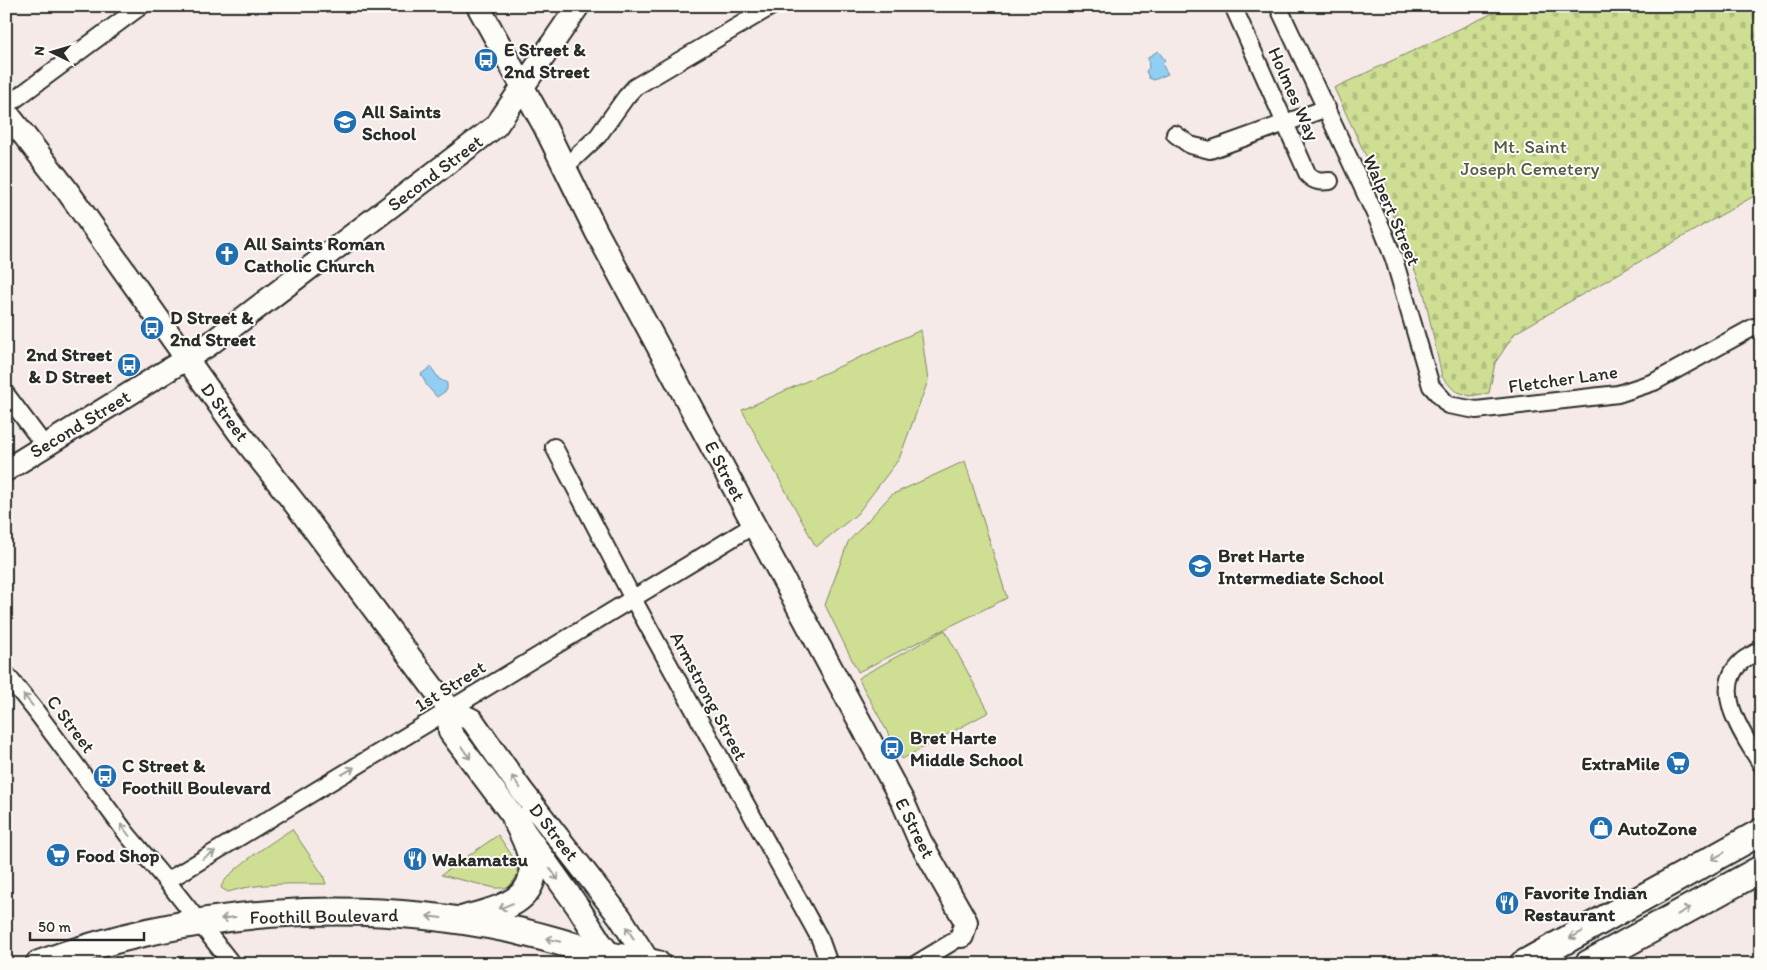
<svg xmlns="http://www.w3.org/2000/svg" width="1767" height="970" viewBox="0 0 1767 970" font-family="Itim,sans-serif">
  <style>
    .cemetery { fill: url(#cemetery-stones); stroke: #7c855f }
    .park { fill: #cedf93; stroke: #7c855f }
    .water { fill: #90cff1; stroke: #688da2 }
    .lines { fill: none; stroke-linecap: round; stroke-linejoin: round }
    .street-casing { stroke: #2b2b2b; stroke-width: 20 }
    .secondary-casing { stroke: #2b2b2b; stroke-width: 26 }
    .primary-casing { stroke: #2b2b2b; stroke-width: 30 }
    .street { stroke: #fdfcf7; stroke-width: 16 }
    .secondary { stroke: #fdfcf7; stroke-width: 22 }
    .primary { stroke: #fdfcf7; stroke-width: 26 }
    .oneway { stroke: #9e9e9b }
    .labels { text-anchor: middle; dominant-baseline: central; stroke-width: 4; stroke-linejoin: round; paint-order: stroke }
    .poi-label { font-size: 19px; font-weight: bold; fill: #2b2b2b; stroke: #fdfcf7; text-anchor: start }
    .street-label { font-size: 19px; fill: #2b2b2b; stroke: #fdfcf7 }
    .park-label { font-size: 19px; fill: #545845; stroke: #fdfcf7 }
  </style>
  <defs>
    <pattern id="cemetery-stones" width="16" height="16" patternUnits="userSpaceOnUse" patternTransform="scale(1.25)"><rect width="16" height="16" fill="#cedf93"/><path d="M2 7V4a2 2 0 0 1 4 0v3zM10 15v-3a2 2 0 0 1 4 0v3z" fill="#b1c07f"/></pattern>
  </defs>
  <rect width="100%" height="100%" fill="#f6eae9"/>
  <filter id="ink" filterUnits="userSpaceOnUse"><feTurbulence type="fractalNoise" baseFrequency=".02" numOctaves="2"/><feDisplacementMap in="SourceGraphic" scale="10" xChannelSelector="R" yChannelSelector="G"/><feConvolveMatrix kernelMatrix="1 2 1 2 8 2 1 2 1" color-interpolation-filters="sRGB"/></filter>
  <g filter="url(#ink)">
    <path class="cemetery" d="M1508,6H1757L1761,15V192L1515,333L1495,363L1489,393L1470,396L1455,391L1442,377L1424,293L1387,201L1334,88Z"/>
    <path class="park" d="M921,330L928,381L899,459L857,514L816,547L742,410Z
      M965,461L1007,598L858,672L825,605L848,542L891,495Z
      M945,630L989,712L902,759L858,678Z
      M292,829L323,875L326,884C294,884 259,882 228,892L221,888C223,873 277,839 292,829Z
      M498,835L515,860L518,875L508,888H495L441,875Z"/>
    <path class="water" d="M1158,51L1165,60L1162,64L1168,74L1154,80L1149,78L1146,71L1149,68L1148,57Z
      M431,367L439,379L447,383V390L437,397L427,386L421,374Z"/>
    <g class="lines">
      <g class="street-casing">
        <path id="street" d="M1233,6L1308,175C1315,182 1320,182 1330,181
          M1278,6L1383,231L1394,259L1431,386L1448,405L1476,410L1618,394L1654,382L1754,327H1761
          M6,106L141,6
          M1175,134L1190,145L1210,150L1327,108
          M564,168L598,136L626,97L635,87L772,6
          M6,394L44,445
          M554,447L632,597L820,939L829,964
          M1761,650C1754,654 1746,657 1741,662C1710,691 1745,737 1761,764
          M6,674L35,710L127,834L173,889L232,964
          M167,881L754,525
          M916,964L962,936"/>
      </g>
      <g class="secondary-casing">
        <path id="secondary" d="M478,6L545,127L596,231L903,802L920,841L966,922L962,936
          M6,112L66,189L238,431L296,505L449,709L472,720L522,791L620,917L650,964
          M6,470L207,346L496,126L578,6
          M449,709L450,732L516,820L578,907L600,942L616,963"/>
      </g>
      <g class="primary-casing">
        <path id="primary" d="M465,919C500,909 544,901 530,852C527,841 521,830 516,820
          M39,964C188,909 354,897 509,929C543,936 575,947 608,955C624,959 641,959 657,964
          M1523,964L1761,832
          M1588,964L1761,869"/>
      </g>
      <use href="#street" class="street"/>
      <use href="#secondary" class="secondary"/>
      <use href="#primary" class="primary"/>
    </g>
    <defs><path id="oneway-shaft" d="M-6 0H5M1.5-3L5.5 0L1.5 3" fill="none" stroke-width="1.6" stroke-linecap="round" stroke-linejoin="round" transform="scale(1.25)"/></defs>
    <g class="oneway">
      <use href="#oneway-shaft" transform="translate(28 700) rotate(-129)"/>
      <use href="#oneway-shaft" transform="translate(466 753) rotate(54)"/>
      <use href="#oneway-shaft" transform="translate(348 771) rotate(-31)"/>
      <use href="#oneway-shaft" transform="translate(516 782) rotate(-126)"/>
      <use href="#oneway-shaft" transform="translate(125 830) rotate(-127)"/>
      <use href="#oneway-shaft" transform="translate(209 855) rotate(-31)"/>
      <use href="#oneway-shaft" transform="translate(1718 856) rotate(151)"/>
      <use href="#oneway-shaft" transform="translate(554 874) rotate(55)"/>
      <use href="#oneway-shaft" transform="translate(506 906) rotate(158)"/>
      <use href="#oneway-shaft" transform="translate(1684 911) rotate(-29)"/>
      <use href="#oneway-shaft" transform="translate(434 917) rotate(-173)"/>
      <use href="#oneway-shaft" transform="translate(228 918) rotate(173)"/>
      <use href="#oneway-shaft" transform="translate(630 933) rotate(-122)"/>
      <use href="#oneway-shaft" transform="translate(1576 935) rotate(151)"/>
      <use href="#oneway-shaft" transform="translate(553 940) rotate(-166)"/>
    </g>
  </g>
  <defs>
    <g id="bus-disc" transform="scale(1.25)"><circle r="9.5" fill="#1f6fb2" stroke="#fdfcf7"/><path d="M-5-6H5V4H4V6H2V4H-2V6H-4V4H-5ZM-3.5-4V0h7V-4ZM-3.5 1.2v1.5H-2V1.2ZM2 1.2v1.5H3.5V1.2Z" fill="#fff"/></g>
    <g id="school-disc" transform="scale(1.25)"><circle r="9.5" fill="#1f6fb2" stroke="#fdfcf7"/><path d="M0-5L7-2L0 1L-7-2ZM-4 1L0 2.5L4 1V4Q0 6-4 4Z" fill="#fff"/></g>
    <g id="church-disc" transform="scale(1.25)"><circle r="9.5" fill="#1f6fb2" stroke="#fdfcf7"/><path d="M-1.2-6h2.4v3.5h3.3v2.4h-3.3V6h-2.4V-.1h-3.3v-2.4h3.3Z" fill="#fff"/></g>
    <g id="supermarket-disc" transform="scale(1.25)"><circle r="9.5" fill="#1f6fb2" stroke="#fdfcf7"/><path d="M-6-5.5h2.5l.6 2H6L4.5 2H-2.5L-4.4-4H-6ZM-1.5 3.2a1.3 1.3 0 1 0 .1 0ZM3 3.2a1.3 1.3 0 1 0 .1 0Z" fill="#fff"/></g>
    <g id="shop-disc" transform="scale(1.25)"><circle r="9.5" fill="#1f6fb2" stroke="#fdfcf7"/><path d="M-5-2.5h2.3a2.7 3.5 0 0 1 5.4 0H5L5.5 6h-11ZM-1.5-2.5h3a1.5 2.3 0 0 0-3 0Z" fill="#fff"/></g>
    <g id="restaurant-disc" transform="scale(1.25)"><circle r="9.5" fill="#1f6fb2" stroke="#fdfcf7"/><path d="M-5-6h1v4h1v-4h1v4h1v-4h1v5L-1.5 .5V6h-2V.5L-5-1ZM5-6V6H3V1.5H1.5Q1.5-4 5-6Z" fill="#fff"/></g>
  </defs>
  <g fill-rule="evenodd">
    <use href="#bus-disc" x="486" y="60"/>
    <use href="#school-disc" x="345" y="122"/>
    <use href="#church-disc" x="227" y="254"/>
    <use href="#bus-disc" x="152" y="328"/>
    <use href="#bus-disc" x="129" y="365"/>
    <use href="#school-disc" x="1200" y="566"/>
    <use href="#bus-disc" x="892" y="748"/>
    <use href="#supermarket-disc" x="1678" y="763"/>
    <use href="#bus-disc" x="105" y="776"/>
    <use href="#shop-disc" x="1601" y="828"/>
    <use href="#supermarket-disc" x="58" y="855"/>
    <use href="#restaurant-disc" x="415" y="859"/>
    <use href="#restaurant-disc" x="1507" y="903"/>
  </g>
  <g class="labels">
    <g class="poi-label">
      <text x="504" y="49">E Street &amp;<tspan x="504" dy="22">2nd Street</tspan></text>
      <text x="362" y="111">All Saints<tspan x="362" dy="22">School</tspan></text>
      <text x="244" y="243">All Saints Roman<tspan x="244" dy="22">Catholic Church</tspan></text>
      <text x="170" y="317">D Street &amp;<tspan x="170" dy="22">2nd Street</tspan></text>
      <text x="112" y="354" text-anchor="end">2nd Street<tspan x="112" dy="22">&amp; D Street</tspan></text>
      <text x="1218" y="555">Bret Harte<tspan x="1218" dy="22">Intermediate School</tspan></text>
      <text x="910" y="737">Bret Harte<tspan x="910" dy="22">Middle School</tspan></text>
      <text x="1660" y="763" text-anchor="end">ExtraMile</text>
      <text x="122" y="765">C Street &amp;<tspan x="122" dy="22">Foothill Boulevard</tspan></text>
      <text x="1618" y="828">AutoZone</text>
      <text x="76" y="855">Food Shop</text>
      <text x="432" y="859">Wakamatsu</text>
      <text x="1524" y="892">Favorite Indian<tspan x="1524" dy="22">Restaurant</tspan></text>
    </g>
    <g class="street-label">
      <text transform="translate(1294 94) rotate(66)">Holmes Way</text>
      <text transform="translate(435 173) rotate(-37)">Second Street</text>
      <text transform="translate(1392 210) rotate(67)">Walpert Street</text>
      <text transform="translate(1563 379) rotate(-8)">Fletcher Lane</text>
      <text transform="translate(225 412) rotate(54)">D Street</text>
      <text transform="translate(80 424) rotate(-31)">Second Street</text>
      <text transform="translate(725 471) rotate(62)">E Street</text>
      <text transform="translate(450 686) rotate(-32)">1st Street</text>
      <text transform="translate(709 696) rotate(62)">Armstrong Street</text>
      <text transform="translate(71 724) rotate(53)">C Street</text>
      <text transform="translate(915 828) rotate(63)">E Street</text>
      <text transform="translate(554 832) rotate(52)">D Street</text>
      <text transform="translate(324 916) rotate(-1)">Foothill Boulevard</text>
    </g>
    <g class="park-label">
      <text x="1530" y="146">Mt. Saint<tspan x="1530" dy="22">Joseph Cemetery</tspan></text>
    </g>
  </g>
  <rect width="1767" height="970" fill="none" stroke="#fdfcf7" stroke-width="25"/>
  <rect x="12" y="12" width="1742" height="945" fill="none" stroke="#2b2b2b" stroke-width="2" filter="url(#ink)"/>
  <g transform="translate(52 52) rotate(275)" stroke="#fdfcf7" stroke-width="4" paint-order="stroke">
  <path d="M0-4L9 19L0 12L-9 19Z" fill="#2b2b2b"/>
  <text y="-8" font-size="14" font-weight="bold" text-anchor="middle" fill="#2b2b2b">N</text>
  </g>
  <path d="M30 932v8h114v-8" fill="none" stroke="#2b2b2b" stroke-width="2.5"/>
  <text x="38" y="932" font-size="15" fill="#2b2b2b" stroke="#fdfcf7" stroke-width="4" paint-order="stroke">50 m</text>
</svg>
